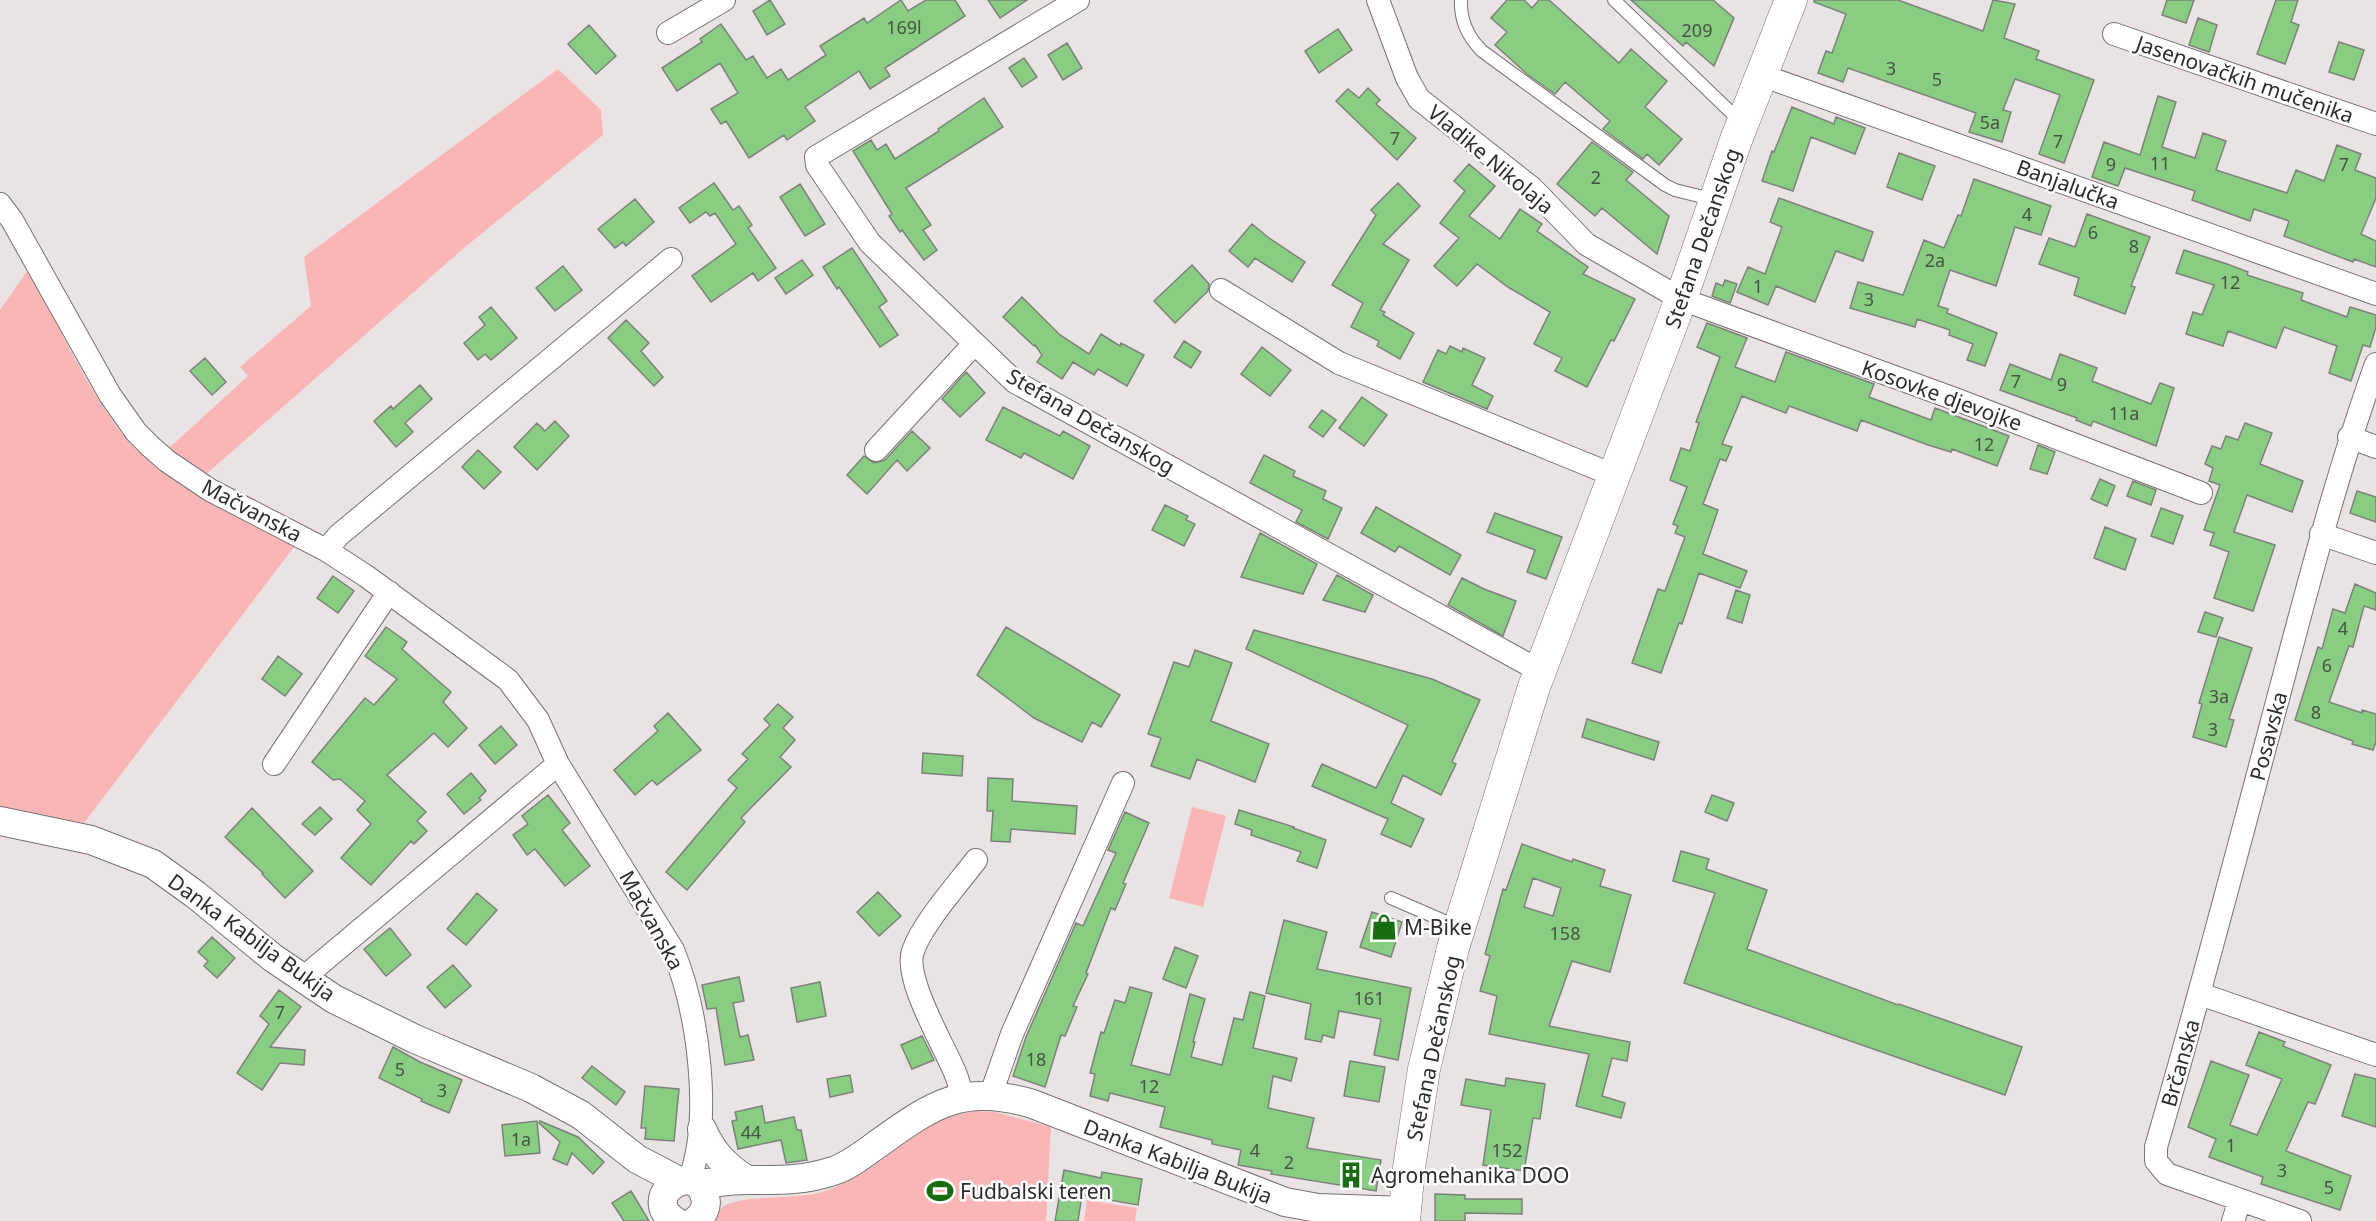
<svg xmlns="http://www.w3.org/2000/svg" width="2376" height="1221" viewBox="0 0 2376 1221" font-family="'Noto Sans',sans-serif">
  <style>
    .green { fill: #fab6b6 }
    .building { fill: #89cd82; stroke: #7d817c; stroke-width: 1.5; fill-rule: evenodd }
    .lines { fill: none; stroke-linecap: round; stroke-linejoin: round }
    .service-casing { stroke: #787271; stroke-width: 14 }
    .minor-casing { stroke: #787271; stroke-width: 24 }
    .tertiary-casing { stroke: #787271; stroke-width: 30 }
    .secondary-casing { stroke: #787271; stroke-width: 33 }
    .service { stroke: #fff; stroke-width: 12 }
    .minor { stroke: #fff; stroke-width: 22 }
    .tertiary { stroke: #fff; stroke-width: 28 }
    .secondary { stroke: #fff; stroke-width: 32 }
    .labels { text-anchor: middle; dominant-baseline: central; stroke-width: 5; stroke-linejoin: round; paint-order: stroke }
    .number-label { font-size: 18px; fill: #455442 }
    .street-label { font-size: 21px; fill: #2e2c2c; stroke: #fff }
    .poi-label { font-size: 21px; fill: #2e2c2c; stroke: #fff; text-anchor: start }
  </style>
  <rect width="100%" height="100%" fill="#eae3e3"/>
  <path class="green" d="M558,69L601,110L603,135L464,248L204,476L168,449L248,376L240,367L311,306L304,257Z
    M28,270C58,324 85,385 122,434C132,447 146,458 159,469L297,543L84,823L0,809V310Z
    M1192,807L1226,816L1203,907L1169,898Z
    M974,1111L995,1112L1051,1127L1046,1221H711C715,1217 719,1211 723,1207C740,1194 797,1200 822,1192C866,1178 896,1145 935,1123C946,1116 961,1114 974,1111Z
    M1087,1200L1137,1208L1135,1221H1084Z"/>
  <path class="building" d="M770,0L785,24L767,35L753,11Z
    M901,0L908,11L926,0H955L965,16L885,68L890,76L870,89L859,71L805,107L815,121L787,140L784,135L749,158L726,121L721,124L711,109L738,93L720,63L677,91L662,68L702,42L700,39L721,24L746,60L753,56L767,78L781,69L788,80L826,55L820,46L864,18L867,23Z
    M988,0H1027L1000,18Z
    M1507,0H1524L1532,8L1539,0H1549L1619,63L1631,49L1667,81L1645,107L1682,139L1659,165L1647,154L1643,159L1603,129L1610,121L1565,82L1555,94L1527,74L1495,45L1507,32L1491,18Z
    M1631,0H1713L1734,18L1714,66L1686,42L1683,46Z
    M1814,0H1898L1983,31L1993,0L2015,4L2004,38L2039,51L2036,59L2094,80L2064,163L2039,154L2060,95L2015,79L2003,110L2011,112L2002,142L1969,132L1976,113L1848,68L1843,82L1818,73L1826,51L1832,53L1846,14L1814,2Z
    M2167,0H2194L2186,23L2162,15Z
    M2276,0H2298L2291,22L2299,25L2285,64L2257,54Z
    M2198,18L2217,25L2209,52L2189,45Z
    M589,25L616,56L596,74L568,44Z
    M1338,29L1352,50L1319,73L1305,51Z
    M2339,42L2364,50L2354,80L2329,72Z
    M1067,43L1082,68L1063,80L1048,55Z
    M1024,58L1037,77L1022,87L1009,68Z
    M1368,88L1380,100L1376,104L1416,138L1397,160L1336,101L1348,89L1359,98Z
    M2158,96L2176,102L2162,147L2195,158L2203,133L2226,141L2216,170L2287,193L2296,170L2324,181L2337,145L2361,154L2355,170L2376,178V198L2361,234L2376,241V267L2354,259L2353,262L2284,236L2289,221L2254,209L2250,221L2192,200L2195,191L2125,168L2118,186L2092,177L2104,142L2140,155Z
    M984,98L1003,127L906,188L931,225L923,230L937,250L924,260L902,230L900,232L889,216L892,214L853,151L871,140L877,150L886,144L895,159L939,131L938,129Z
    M1792,107L1834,124L1836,117L1865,128L1855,154L1811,137L1793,191L1762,181L1772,151L1774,152Z
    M1592,142L1633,172L1626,180L1669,216L1657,254L1602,208L1595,216L1557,184Z
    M1899,153L1935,166L1922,200L1887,187Z
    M1469,164L1495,186L1469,216L1500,239L1520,209L1542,224L1537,231L1588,267L1583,274L1635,299L1614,341L1611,340L1587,387L1555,371L1562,358L1534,344L1550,312L1508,287L1477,264L1457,286L1434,266L1459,238L1440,223L1465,191L1454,181Z
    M1974,179L2051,206L2041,235L2015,227L1996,286L1950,270L1938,306L1948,309L1947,313L1997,333L1985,366L1967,360L1973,344L1949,335L1950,330L1917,319L1915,327L1850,308L1858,282L1903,295L1924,240L1944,248L1958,215L1961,216Z
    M714,183L733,210L739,206L752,225L748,228L776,268L758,281L753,273L711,302L692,276L736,244L715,213L710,216L706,212L690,223L679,208Z
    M1398,183L1420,206L1383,244L1409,260L1380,310L1385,312L1383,315L1414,333L1400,359L1377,346L1379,341L1351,327L1363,303L1332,285L1376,215L1371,210Z
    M800,184L825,224L805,236L780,197Z
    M1779,198L1873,232L1863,261L1836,251L1815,302L1776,286L1768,305L1737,292L1748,267L1765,274L1782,227L1770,222Z
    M635,199L654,222L626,246L623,242L615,248L598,229Z
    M2087,214L2150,237L2131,286L2135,287L2125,314L2074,295L2079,278L2039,264L2049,238L2075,247Z
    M1252,224L1269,238L1305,262L1292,282L1255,258L1248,267L1229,251Z
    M852,248L887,301L879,307L898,335L880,347L839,287L837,289L823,267Z
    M2184,250L2227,264L2248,272L2247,275L2303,293L2301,300L2347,317L2350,307L2376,315V327L2370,347L2363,345L2351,381L2329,373L2337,346L2284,327L2276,348L2228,331L2223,346L2186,334L2193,312L2202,315L2214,285L2176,273Z
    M802,260L813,275L786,294L775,278Z
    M1192,265L1209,284L1208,291L1175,323L1154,301Z
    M563,266L582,290L555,311L536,288Z
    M1725,280L1737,284L1730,303L1712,296L1716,283L1723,286Z
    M1022,297L1060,335L1089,354L1101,334L1120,346L1121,343L1144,355L1127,386L1098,369L1094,375L1073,362L1062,379L1037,362L1042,355L1035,345L1034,346L1003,317Z
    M491,307L517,338L491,360L485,354L478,360L464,343L485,325L479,317Z
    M626,320L649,343L641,351L663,377L654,386L608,338Z
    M1707,323L1747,338L1735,367L1775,382L1786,352L1874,384L1869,397L1931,420L1935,408L2009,436L1997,466L1952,449L1951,452L1928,445L1861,420L1857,431L1789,406L1786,413L1742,396L1722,444L1732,447L1726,461L1720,459L1703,504L1718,510L1703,554L1747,571L1740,588L1699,573L1682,624L1679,623L1661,673L1632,663L1658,589L1665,591L1685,537L1675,533L1678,526L1673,524L1687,487L1670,480L1681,448L1690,451L1699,423L1696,422L1720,357L1697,347Z
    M1184,341L1201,352L1191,368L1174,357Z
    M1450,346L1462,352L1463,348L1485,358L1472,385L1493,396L1487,409L1423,382L1438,350L1446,354Z
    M1262,347L1291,370L1270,396L1241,374Z
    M2060,354L2097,368L2092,381L2151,404L2160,383L2174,388L2156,446L2093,421L2091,426L2076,420L2077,418L2000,390L2010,364L2051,380Z
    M205,358L226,382L212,395L190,371Z
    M966,372L985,393L960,417L942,399Z
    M420,385L432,399L405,423L413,432L396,447L374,421L391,406L393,409Z
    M1362,397L1387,415L1364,446L1339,428Z
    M1003,407L1060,436L1063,431L1090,446L1073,479L1024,453L1021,458L986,440Z
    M1322,410L1336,420L1323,437L1309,427Z
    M555,421L569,436L537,470L514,447L537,423L545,431Z
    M2245,423L2272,433L2260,464L2303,481L2292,512L2247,495L2234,532L2275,545L2253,611L2214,598L2229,552L2210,545L2214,533L2204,530L2220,485L2209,481L2213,468L2205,464L2212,446L2221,449L2226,436L2238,440Z
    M912,431L930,448L907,471L897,460L867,494L847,475L864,456L874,463L885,460Z
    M2038,445L2055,452L2047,474L2030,469Z
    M478,450L501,472L484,489L462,467Z
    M1264,455L1295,471L1293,476L1326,491L1323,499L1342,508L1328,539L1296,522L1302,510L1250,483Z
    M2100,479L2115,486L2107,506L2091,499Z
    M2133,481L2156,490L2151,505L2127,496Z
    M2357,491L2376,497V522L2350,513Z
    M1165,505L1188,516L1186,520L1195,524L1184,546L1152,530Z
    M1376,507L1461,555L1450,575L1399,546L1395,552L1361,533Z
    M2161,508L2183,516L2173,544L2151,536Z
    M1495,513L1562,537L1546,579L1527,572L1535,550L1487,532Z
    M2105,527L2136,539L2125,570L2094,558Z
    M1260,533L1317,564L1303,594L1241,577Z
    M1337,575L1373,595L1365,612L1323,600Z
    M333,576L354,591L338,613L317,598Z
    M1462,578L1484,589L1516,601L1503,636L1448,605Z
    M2355,584L2376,593V610L2364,606L2353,647L2349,646L2329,702L2362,713V710L2376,714V742L2373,750L2352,744L2353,741L2295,720L2318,647L2322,649L2333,609L2345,613Z
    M1736,590L1750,595L1742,623L1727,618Z
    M2205,612L2223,618L2216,637L2198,632Z
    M386,627L407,642L402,649L451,692L443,702L467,728L448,747L434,733L387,775L426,812L417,821L427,831L414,844L411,841L371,885L341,858L371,824L357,810L365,801L340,779L333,780L312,762L365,698L374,705L397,679L365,656Z
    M1006,627L1120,695L1101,727L1092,722L1082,742L1034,718L977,675Z
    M1254,630L1432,679L1480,700L1452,762L1456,764L1441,795L1403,775L1391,803L1424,819L1411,847L1381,834L1388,819L1312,786L1322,764L1376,788L1408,725L1246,649Z
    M2219,637L2252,648L2229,719L2234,720L2226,747L2193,737L2202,704L2199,703Z
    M1195,650L1232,663L1211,721L1269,744L1255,782L1197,759L1190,779L1151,766L1161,738L1148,734L1174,662L1189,667Z
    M278,656L302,674L285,696L262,679Z
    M778,704L793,717L783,728L795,740L780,757L791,767L741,818L745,822L687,890L666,872L737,788L728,780L748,759L742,754L770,725L764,719Z
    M668,713L701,750L657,785L652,780L635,795L614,770L658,731L654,726Z
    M1587,719L1659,742L1654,760L1582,737Z
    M501,726L517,745L495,764L479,745Z
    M923,753L963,756L962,776L922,773Z
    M471,773L486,791L479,798L481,800L464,814L447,794Z
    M988,778L1013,779L1012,801L1077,806L1075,834L1011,829L1010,842L991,841L993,811H987Z
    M548,795L570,823L562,830L590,866L565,886L535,849L527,855L513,835L528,824L522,816Z
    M1712,795L1734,803L1727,821L1705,812Z
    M320,807L332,819L315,835L302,824Z
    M252,808L313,871L285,898L262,874L263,873L225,837Z
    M1239,810L1294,827L1293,828L1326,840L1317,868L1297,861L1301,852L1251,835L1252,830L1235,824Z
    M1125,812L1149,823L1123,883L1126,884L1115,910L1111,908L1086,973L1088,974L1073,1006L1077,1007L1065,1036L1061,1035L1045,1087L1013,1076L1026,1037L1076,923L1083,926L1116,853L1108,850Z
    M1522,844L1572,862L1573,859L1605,870L1600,886L1631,895L1610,972L1572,961L1549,1026L1630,1042L1627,1061L1612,1058L1602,1096L1625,1103L1621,1118L1576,1106L1589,1054L1489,1034L1497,996L1480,991L1490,956L1485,954L1503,889L1506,890ZM1533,878L1561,888L1553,916L1524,907Z
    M1681,851L1709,859L1706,869L1767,890L1747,949L1898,1005L1899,1004L2022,1047L2005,1095L1684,983L1715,893L1673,881Z
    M878,892L901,916L879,936L857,912Z
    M477,893L497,910L466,945L447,929Z
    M1372,912L1402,922L1391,957L1360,947Z
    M1284,920L1327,932L1317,969L1411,988L1398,1060L1374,1055L1381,1019L1339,1011L1334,1038L1323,1035L1321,1042L1305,1039L1311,1004L1266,993Z
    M390,928L411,955L386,976L364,949Z
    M212,937L235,958L217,978L204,966L208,961L198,952Z
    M1175,947L1198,956L1186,988L1163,979Z
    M453,965L471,986L445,1008L427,987Z
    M739,977L744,1001L733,1003L740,1037L748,1035L754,1060L725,1065L716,1008L707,1009L702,985Z
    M820,982L826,1016L797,1022L791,988Z
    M1130,987L1152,993L1131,1065L1170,1075L1190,994L1205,999L1193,1042H1195L1191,1057L1222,1065L1234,1018L1243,1020L1250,992L1265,996L1253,1048L1297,1058L1291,1081L1273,1076L1268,1108L1314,1118L1307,1148L1381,1160L1376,1191L1271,1174L1272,1171L1238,1165L1241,1150L1212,1144V1140L1160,1127L1165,1107L1110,1093L1108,1101L1090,1096L1095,1074L1090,1073L1101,1032L1104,1033L1115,1000L1125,1003Z
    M279,990L301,1007L270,1047L305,1050L304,1065L280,1063L262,1090L237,1073L269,1024L260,1016Z
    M2259,1032L2285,1042L2283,1046L2331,1065L2315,1104L2308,1102L2286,1151L2351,1176L2340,1210L2261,1184L2263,1177L2209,1157L2216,1139L2188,1127L2211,1061L2249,1075L2230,1125L2257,1135L2282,1079L2246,1065Z
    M922,1036L934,1060L912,1069L901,1045Z
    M393,1047L420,1062L462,1080L449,1113L421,1101L422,1099L379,1078Z
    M1350,1061L1385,1067L1379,1102L1344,1096Z
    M592,1066L625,1092L616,1105L582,1078Z
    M2355,1074L2376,1079V1127L2342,1116Z
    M850,1075L853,1092L830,1097L827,1079Z
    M1506,1078L1545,1084L1540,1119L1533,1118L1524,1171L1483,1165L1491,1110L1461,1105L1466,1079L1505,1086Z
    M645,1086L679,1089L674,1141L645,1139L646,1128H641Z
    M762,1106L765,1123L794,1117L797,1130H801L807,1160L786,1163L781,1140L738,1149L732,1121L737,1120L735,1112Z
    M537,1121L540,1153L505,1156L502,1125Z
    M540,1121L578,1137L604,1162L593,1174L572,1153L567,1165L553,1159L560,1142L539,1123Z
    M1064,1170L1101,1178L1102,1172L1142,1179L1138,1205L1082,1195L1078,1221H1055Z
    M631,1191L649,1221H624L612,1203Z
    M1435,1194L1465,1195V1199H1522V1214L1465,1213V1221H1435Z"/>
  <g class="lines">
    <g class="service-casing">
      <path id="service" d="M1461,0C1460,21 1468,37 1482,51L1665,185L1675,190L1715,200
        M1614,0L1741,122
        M1391,898L1458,927"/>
    </g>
    <g class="minor-casing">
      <path id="minor" d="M1078,0L816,157L817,165L870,243L1015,382L1540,671
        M1378,0L1407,78L1419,99L1532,188L1586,244L1681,299L1955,399L2201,493
        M668,33L724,0
        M2114,34L2376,124
        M1761,75L2376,294
        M0,204L12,220L110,395L136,432L150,446L167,461L210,490L326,550L366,576L508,680L538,720L558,764L673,950C698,1011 713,1118 689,1181
        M1221,290L1339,363L1613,475
        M2349,437L2376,447
        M876,450L974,344
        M2321,534L2376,553
        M326,550L339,535L671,259
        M274,764L389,592
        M303,978L558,764
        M2200,994L2376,1055
        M991,1094L1012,1034L1123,783
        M962,1097C960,1090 959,1082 956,1075C945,1047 903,978 913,951C922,924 958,884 976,860
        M2233,1221L2240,1200
        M2300,1221L2167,1174L2156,1161V1147C2197,1006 2234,864 2272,721C2304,601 2334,481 2376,364"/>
    </g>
    <g class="tertiary-casing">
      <path id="tertiary" d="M0,821L91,840L153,864L196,895L273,958L334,999L415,1039L531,1088L581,1115L637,1159L679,1181
        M702,1129C712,1152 725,1166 747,1180
        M697,1184C713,1183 730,1180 747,1180C777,1180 804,1181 833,1171C849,1166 865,1153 879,1143C935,1103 961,1085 1030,1103L1285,1202L1318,1208L1405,1211
        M675,1221C638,1197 695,1158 705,1197C708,1207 703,1215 695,1221"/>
    </g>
    <g class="secondary-casing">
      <path id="secondary" d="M1404,1221L1409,1168L1424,1069L1453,948L1534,687L1681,299L1736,140L1791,0"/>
    </g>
    <use href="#service" class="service"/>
    <use href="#minor" class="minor"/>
    <use href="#tertiary" class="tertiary"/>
    <use href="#secondary" class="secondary"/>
  </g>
  <defs>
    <g id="shop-bare" transform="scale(2.07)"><path d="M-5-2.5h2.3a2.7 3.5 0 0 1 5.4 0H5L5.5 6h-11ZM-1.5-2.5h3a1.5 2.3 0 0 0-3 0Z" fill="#196c11" stroke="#fff" stroke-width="2.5" paint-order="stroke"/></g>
    <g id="building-bare" transform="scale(2.07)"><path d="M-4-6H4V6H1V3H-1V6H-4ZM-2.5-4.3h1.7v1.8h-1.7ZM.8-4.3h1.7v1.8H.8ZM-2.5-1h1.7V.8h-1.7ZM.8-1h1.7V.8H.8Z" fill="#196c11" stroke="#fff" stroke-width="2.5" paint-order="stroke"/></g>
    <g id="stadium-bare" transform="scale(2.07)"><path d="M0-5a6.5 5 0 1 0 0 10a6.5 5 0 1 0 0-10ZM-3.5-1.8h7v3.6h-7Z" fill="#196c11" stroke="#fff" stroke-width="2.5" paint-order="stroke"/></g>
  </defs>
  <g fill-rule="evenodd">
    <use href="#shop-bare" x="1384" y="927"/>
    <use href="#building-bare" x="1351" y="1175"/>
    <use href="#stadium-bare" x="940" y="1191"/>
  </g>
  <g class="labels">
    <g class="number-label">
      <text x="904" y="27">169l</text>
      <text x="1697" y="30">209</text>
      <text x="1891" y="68">3</text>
      <text x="1937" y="79">5</text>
      <text x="1990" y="122">5a</text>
      <text x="1395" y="138">7</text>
      <text x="2058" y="141">7</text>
      <text x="2160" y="163">11</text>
      <text x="2111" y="164">9</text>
      <text x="2344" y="164">7</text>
      <text x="1596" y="177">2</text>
      <text x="2027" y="214">4</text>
      <text x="2093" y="232">6</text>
      <text x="2134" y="246">8</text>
      <text x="1935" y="260">2a</text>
      <text x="2230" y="282">12</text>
      <text x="1758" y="286">1</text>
      <text x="1869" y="299">3</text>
      <text x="2016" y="381">7</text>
      <text x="2062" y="384">9</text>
      <text x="2124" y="413">11a</text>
      <text x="1984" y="444">12</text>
      <text x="2343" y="628">4</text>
      <text x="2327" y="665">6</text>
      <text x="2219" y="696">3a</text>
      <text x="2316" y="712">8</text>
      <text x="2213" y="729">3</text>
      <text x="1565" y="933">158</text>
      <text x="1369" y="998">161</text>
      <text x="280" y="1012">7</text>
      <text x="1036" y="1059">18</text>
      <text x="400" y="1069">5</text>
      <text x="1149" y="1086">12</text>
      <text x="442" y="1090">3</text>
      <text x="751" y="1132">44</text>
      <text x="521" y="1139">1a</text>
      <text x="2231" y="1145">1</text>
      <text x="1255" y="1150">4</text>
      <text x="1507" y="1150">152</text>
      <text x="1289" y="1162">2</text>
      <text x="2282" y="1170">3</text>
      <text x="2329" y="1187">5</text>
    </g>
    <g class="street-label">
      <text transform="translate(2245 79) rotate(19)">Jasenovačkih mučenika</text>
      <text transform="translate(1491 159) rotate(40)">Vladike Nikolaja</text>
      <text transform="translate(2068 184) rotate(20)">Banjalučka</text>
      <text transform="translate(1702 238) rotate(-71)">Stefana Dečanskog</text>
      <text transform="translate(1942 395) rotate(20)">Kosovke djevojke</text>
      <text transform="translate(1091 421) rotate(30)">Stefana Dečanskog</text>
      <text transform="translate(252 510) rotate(28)">Mačvanska</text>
      <text transform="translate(2268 736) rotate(-75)">Posavska</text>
      <text transform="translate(652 920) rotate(61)">Mačvanska</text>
      <text transform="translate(252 937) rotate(36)">Danka Kabilja Bukija</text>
      <text transform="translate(1433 1048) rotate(-78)">Stefana Dečanskog</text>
      <text transform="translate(2180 1063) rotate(-74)">Brčanska</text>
      <text transform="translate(1178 1161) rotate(21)">Danka Kabilja Bukija</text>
    </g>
    <g class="poi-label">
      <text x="1404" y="927">M-Bike</text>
      <text x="1371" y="1175">Agromehanika DOO</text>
      <text x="960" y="1191">Fudbalski teren</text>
    </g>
  </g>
</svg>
